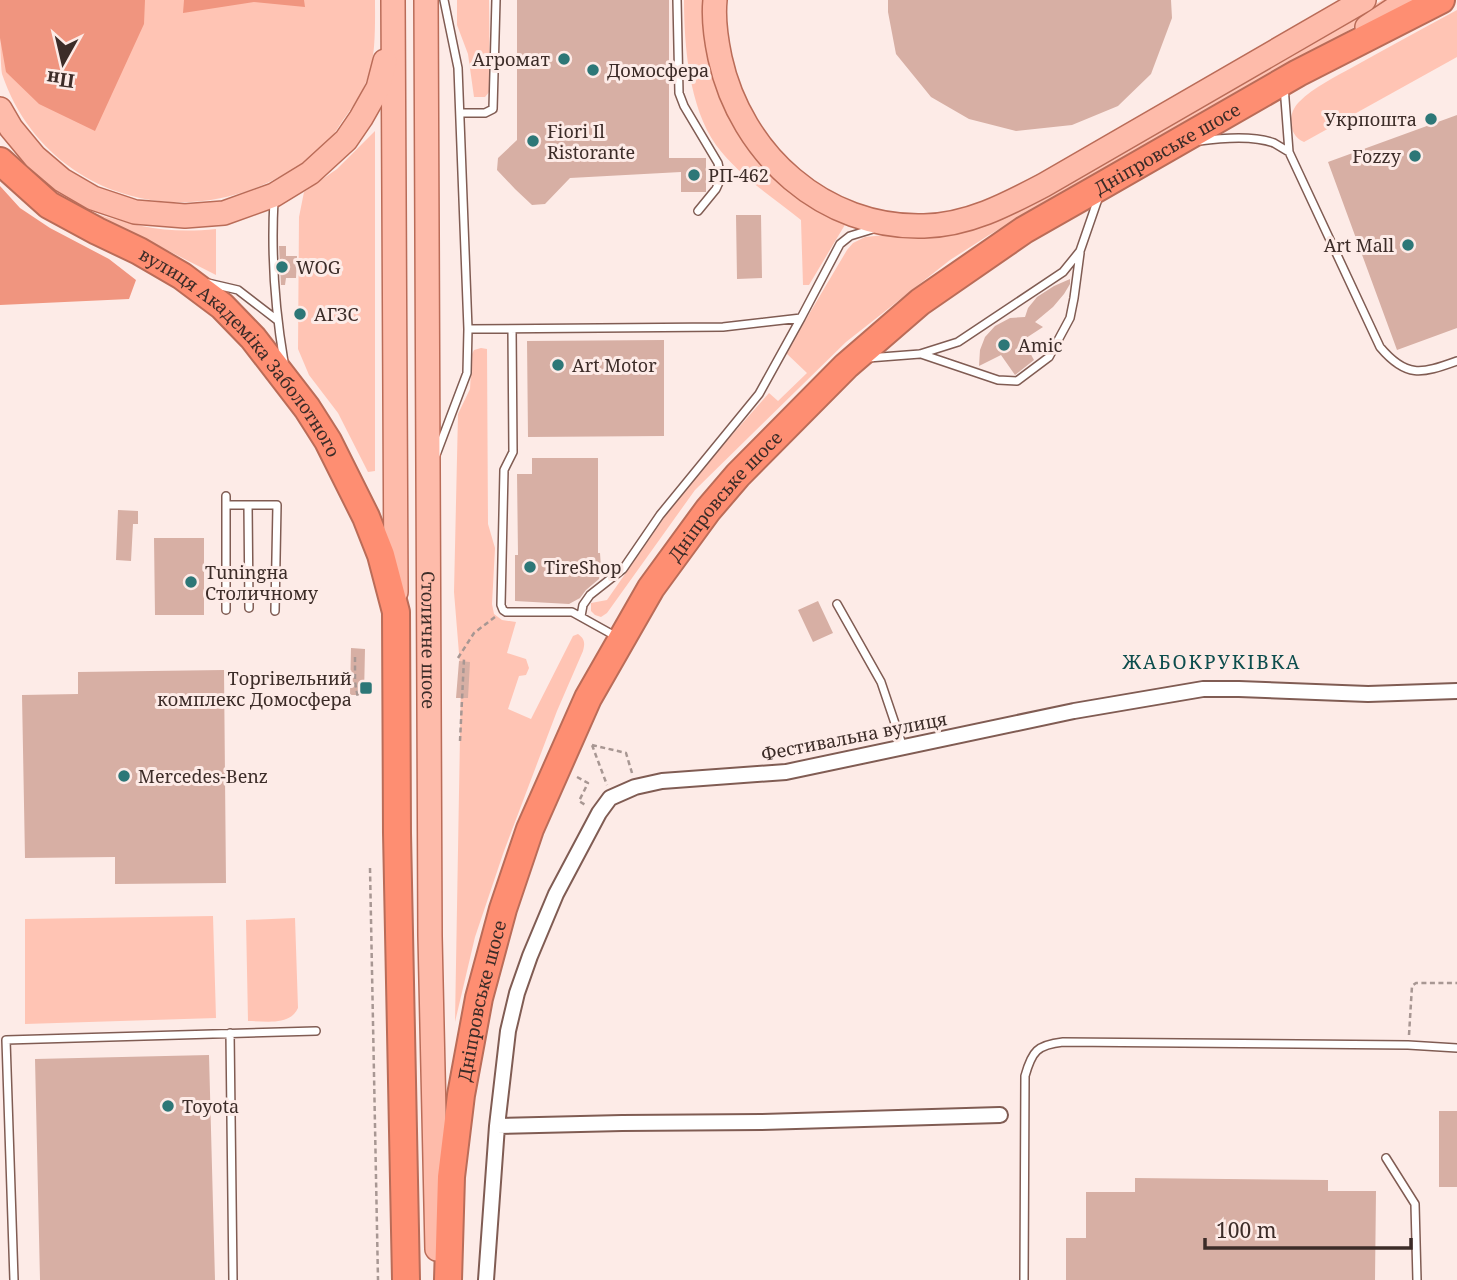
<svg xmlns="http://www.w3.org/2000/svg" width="1457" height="1280" viewBox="0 0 1457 1280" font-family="'Noto Serif',serif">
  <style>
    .green { fill: #ffc4b4 }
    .forest { fill: #f0957f }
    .building { fill: #d7afa4 }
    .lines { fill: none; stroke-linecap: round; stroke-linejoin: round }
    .lane-casing { stroke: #805c53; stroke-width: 10 }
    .street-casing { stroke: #805c53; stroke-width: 18 }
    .primary-casing { stroke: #ba6c58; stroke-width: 26 }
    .highway-casing { stroke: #ba6c58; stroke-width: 30 }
    .path { stroke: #a89793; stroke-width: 2.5; stroke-dasharray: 5 3.5; stroke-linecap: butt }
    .lane { stroke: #fff; stroke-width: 7 }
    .street { stroke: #fff; stroke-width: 14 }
    .primary { stroke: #febbaa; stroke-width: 23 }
    .highway { stroke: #fe8e72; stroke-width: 26 }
    .poi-dot { fill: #2d7777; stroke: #fdebe7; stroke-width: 2.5 }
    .labels { text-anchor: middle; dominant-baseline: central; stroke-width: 6; stroke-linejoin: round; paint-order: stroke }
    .poi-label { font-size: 18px; fill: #3c2c28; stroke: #fdebe7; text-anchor: start }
    .street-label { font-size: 18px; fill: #3c2c28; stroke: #fdebe7 }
    .neighbourhood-label { font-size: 19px; letter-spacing: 2px; fill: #0d4d4d; stroke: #fdebe7 }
  </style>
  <rect width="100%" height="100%" fill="#fdebe7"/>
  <path class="green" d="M0,0H375C375,20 376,55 369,74C364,90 353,107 343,120C338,127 334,135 328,142C316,157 297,167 281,176C175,235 42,192 2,74C0,58 0,19 0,0Z
    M457,0H489L490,91L485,97H474L468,54L457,25Z
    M684,0H706L716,80L731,119L761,162L846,223L809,285H803L801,220C772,197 738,175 716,145C689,107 684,45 684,0Z
    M1382,0H1396L1382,10L1323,46L1157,138L989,235L950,260L846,342L695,490L607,613L601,617L595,615L591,611V603L607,600L684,489L769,393L778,401L807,373L786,353L847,250L853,243L865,237L906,233L941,232L1153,132L1321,39Z
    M1457,10V57L1304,142C1288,135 1287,114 1299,102C1314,87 1335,77 1353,67C1387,48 1422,29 1457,10Z
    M375,131V471L368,472L338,413L309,375L298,349L299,217L304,192L337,169Z
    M94,213C139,227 169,234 216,229V275Z
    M481,348L487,349L488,524L495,548L492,604L494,614L502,620L516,622L507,653L526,659L529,668L526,675L519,676L508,709L531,719L573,636L578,634C585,639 585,643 583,651L557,711L504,851L475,937L455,1022L461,678L454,592L458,414L470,389L472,354L474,350Z
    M213,916L216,1018L25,1024V919Z
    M295,918L298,1008C290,1026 266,1021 248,1021L246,920Z"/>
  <path class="forest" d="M0,0H145L144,24L95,131L39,104L6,72L0,38Z
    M184,0H304L305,7L254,2L183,13Z
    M0,186L20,208L50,228L109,259L136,280L129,299L0,305Z"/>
  <path class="building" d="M517,0H669V158H706V192H681V172L570,178L545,204L532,205L515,189L497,170L498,158L517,140Z
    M888,0H1171L1172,18L1151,74L1118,106L1072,125L1016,131L969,119L931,97L896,54L888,12Z
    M1457,115V328L1397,350L1328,162Z
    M736,215H761L762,278L737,279Z
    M279,246H286V256H297L296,278H286L285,285H281Z
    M1070,279V284L1064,294L1053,307L1035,322L1043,327L1023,340L1034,360L1015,375L1001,355L979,366L980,350L985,337L995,326L1010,318L1025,317L1028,308L1037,297L1054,286Z
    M664,340V436L528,437L527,341Z
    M532,458H598V553H600L601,568L599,579L586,590L580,598L569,604L515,601V555H518L517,474H532Z
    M118,510L138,511V524H133L131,561L116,560Z
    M154,538H204V615H155Z
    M818,601L833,633L813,642L798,610Z
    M351,648L365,649L364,695H350Z
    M459,661L470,662L468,698H456Z
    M224,670L226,883L115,884V857L25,858L22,695L78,694V672Z
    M209,1055L215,1280H40L35,1059Z
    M1439,1111H1457V1187H1439Z
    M1135,1178L1328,1180V1191H1376L1375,1280H1066V1238H1086V1192H1135Z"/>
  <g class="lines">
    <g class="lane-casing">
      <path id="lane" d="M677,0L679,93L684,106L718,163L721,178L716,189L698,211
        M1284,86L1289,152L1380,347C1406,378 1421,374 1457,361
        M460,113H485L493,109L496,0
        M1199,141C1221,138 1253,135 1274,143C1279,146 1284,149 1289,152
        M274,200C271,254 275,309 284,362
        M208,283L238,290L277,320
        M468,329L723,327L801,318L840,244L850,236L873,229
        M512,329L513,452L504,470L501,605L503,610L506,612H572L617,637
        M921,354L998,380L1017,381L1049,357L1070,318L1074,298L1080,253
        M868,358L920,354L958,342L1063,272L1080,251L1099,196
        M436,455L467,373L468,329L458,68L444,0
        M226,496V610
        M226,505H277L275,611
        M248,505L249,608
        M837,604L881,682L903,747
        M581,616L583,605L590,595L623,569L660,515L759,394L801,318
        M230,1033L233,1280
        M1386,1158L1415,1204L1417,1280
        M14,1280L6,1040L316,1031
        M1024,1280L1025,1076C1032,1051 1037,1045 1063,1042L1408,1045L1457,1048"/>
    </g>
    <g class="street-casing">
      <path id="street" d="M497,1126L622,1123L761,1122L1000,1115
        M486,1280L497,1126L508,1031L517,993L530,956L556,894L599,813L610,798L635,787L662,781L786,772L1074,711L1203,689H1239L1368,694L1457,691"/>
    </g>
    <g class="primary-casing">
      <g id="primary">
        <path d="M393,0L396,592"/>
        <path id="s1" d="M426,0L430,936L437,1249"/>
        <path d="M715,0C713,19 716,39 720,58C741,154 824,229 924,226C968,225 1006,205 1044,185L1364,0"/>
        <path d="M1367,27L1408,0"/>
        <path d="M0,109L11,128L35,157L62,180L93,198L135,212L185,216L224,213L274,195L310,173L346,140L361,118L378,88L385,61"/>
      </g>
    </g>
    <g class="highway-casing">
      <g id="highway">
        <path id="s2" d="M0,161L49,205L97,231L139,251L182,276L222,306L253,338L307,408L328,441L366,517L381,555L396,612L397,833L406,1280"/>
        <path id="s3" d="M448,1280L451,1177L461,1095L479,998L503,909L530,829L588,698L651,588L708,510L738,475L846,366L920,302L1024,230L1103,185L1298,73L1441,0"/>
      </g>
    </g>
    <path class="path" d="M355,657V682L358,698
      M458,658L474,633L495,617
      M460,741L464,659
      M592,745L626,753L632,773
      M592,745L607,785
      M577,777L588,783L579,801L587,806
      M370,868L378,1280
      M1409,1035L1412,986L1416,983H1457"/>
    <use href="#lane" class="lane"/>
    <use href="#street" class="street"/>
    <use href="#primary" class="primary"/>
    <use href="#highway" class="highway"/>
  </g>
  <g class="poi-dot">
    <circle cx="564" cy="59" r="7"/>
    <circle cx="593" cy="70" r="7"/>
    <circle cx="1431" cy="119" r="7"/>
    <circle cx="533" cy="141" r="7"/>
    <circle cx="1415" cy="156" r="7"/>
    <circle cx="694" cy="175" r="7"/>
    <circle cx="1408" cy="245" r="7"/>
    <circle cx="282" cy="267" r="7"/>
    <circle cx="300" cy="314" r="7"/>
    <circle cx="1004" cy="345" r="7"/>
    <circle cx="558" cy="365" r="7"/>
    <circle cx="530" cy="567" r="7"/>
    <circle cx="191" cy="582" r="7"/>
    <rect x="359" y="681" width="14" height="14" rx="3.5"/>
    <circle cx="124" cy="776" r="7"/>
    <circle cx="168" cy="1106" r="7"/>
  </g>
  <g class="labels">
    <g class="poi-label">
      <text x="550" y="59" text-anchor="end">Агромат</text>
      <text x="607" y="70">Домосфера</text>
      <text x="1417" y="119" text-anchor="end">Укрпошта</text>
      <text x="547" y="131">Fiori Il<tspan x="547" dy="21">Ristorante</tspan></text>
      <text x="1401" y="156" text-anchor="end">Fozzy</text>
      <text x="708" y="175">РП-462</text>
      <text x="1394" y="245" text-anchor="end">Art Mall</text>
      <text x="296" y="267">WOG</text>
      <text x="314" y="314">АГЗС</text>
      <text x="1018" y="345">Amic</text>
      <text x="572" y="365">Art Motor</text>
      <text x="544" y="567">TireShop</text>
      <text x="205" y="572">Tuningна<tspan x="205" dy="21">Столичному</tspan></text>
      <text x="352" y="678" text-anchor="end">Торгівельний<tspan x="352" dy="21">комплекс Домосфера</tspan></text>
      <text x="138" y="776">Mercedes-Benz</text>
      <text x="182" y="1106">Toyota</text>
    </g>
    <g class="street-label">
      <text stroke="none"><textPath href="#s3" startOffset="1416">Дніпровське шосе</textPath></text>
      <text stroke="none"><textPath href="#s2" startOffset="312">вулиця Академіка Заболотного</textPath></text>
      <text stroke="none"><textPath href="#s3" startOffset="849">Дніпровське шосе</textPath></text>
      <text stroke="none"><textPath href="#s1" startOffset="640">Столичне шосе</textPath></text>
      <text transform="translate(854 736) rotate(-11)">Фестивальна вулиця</text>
      <text stroke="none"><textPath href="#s3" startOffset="282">Дніпровське шосе</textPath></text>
    </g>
    <g class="neighbourhood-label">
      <text x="1212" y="662">ЖАБОКРУКІВКА</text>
    </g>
  </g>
  <g transform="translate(63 63) rotate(188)" stroke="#fdebe7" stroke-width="5" paint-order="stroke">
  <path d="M0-5L12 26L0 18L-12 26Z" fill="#3c2c28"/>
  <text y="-10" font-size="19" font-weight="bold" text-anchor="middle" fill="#3c2c28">Пн</text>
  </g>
  <path d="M1205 1238v10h206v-10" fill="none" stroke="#3c2c28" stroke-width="3.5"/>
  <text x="1216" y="1238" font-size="21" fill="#3c2c28" stroke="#fdebe7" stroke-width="5" paint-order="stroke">100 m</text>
</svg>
